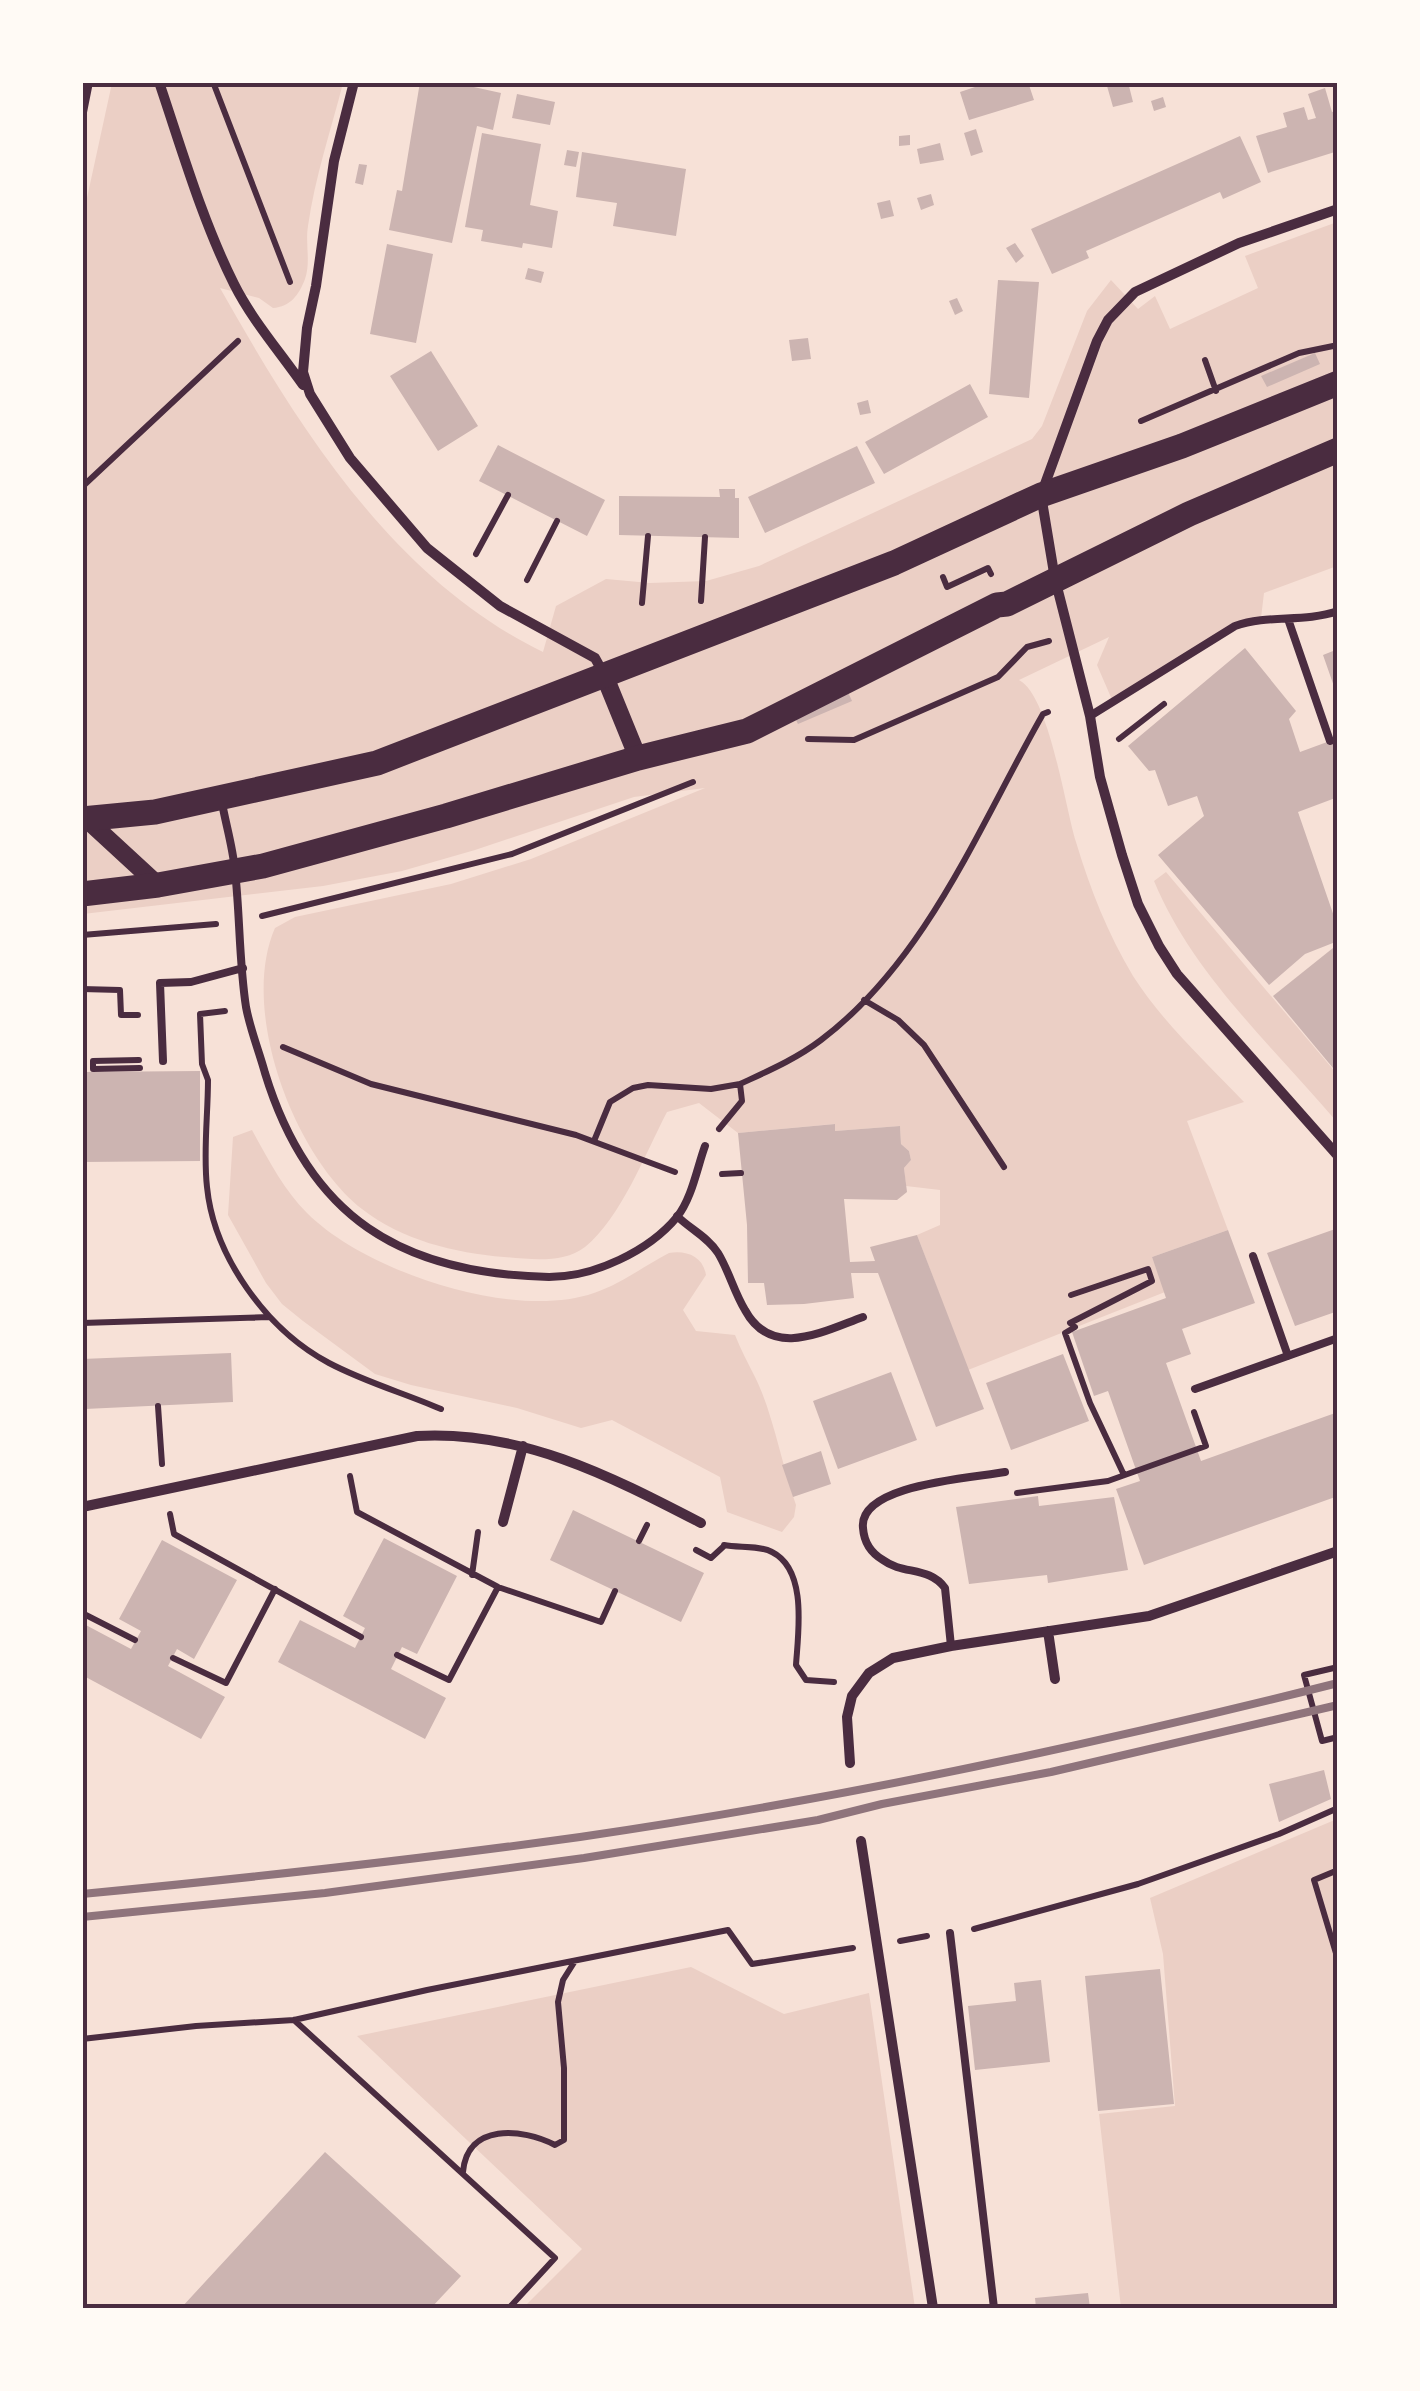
<svg xmlns="http://www.w3.org/2000/svg" width="1420" height="2391" viewBox="0 0 1420 2391" font-family="Inter,sans-serif">
  <style>
    .green { fill: #ebcfc5 }
    .building { fill: #ccb4b1 }
    .lines { fill: none; stroke-linecap: round; stroke-linejoin: round }
    .path { stroke: #4a2c40; stroke-width: 6 }
    .service { stroke: #4a2c40; stroke-width: 8 }
    .minor { stroke: #4a2c40; stroke-width: 10 }
    .tertiary { stroke: #4a2c40; stroke-width: 18 }
    .primary { stroke: #4a2c40; stroke-width: 25 }
    .rail { stroke: #8f747c; stroke-width: 8 }
    .neatline { fill: none; stroke: #4a2c40; stroke-width: 4 }
  </style>
  <rect width="100%" height="100%" fill="#f7e1d7"/>
  <path class="green" d="M112,83H343C331,130 315,177 308,226C305,243 311,262 305,279C299,295 290,307 273,308L259,298L220,288C299,428 393,579 543,652L556,606L606,579L650,583L706,581L759,566L1032,439L1042,426L1087,311L1111,280L1138,309L1155,296L1170,329L1258,288L1245,256L1337,222V566L1264,593L1261,618L1235,626L1113,702L1097,665L1109,637L1019,680C1049,695 1065,807 1076,842C1090,889 1108,934 1133,976C1163,1023 1206,1062 1244,1102L1187,1121L1228,1230L1152,1257L1165,1292L968,1370L917,1235L940,1225V1190L906,1186L904,1168L911,1160L909,1151L901,1144L900,1126L835,1131L834,1124L738,1133L699,1103L667,1112C645,1154 621,1218 585,1247C563,1264 530,1259 504,1257C455,1253 401,1240 362,1209C294,1156 239,1010 275,928L295,917L451,884L531,859L705,788L634,797L475,850L402,871L323,886L83,914L82,221Z
    M1166,872L1337,1074V1122C1272,1045 1193,975 1154,881Z
    M252,1130C268,1159 284,1190 307,1213C366,1272 514,1321 594,1293C621,1284 644,1266 669,1253C686,1250 703,1256 706,1275L683,1310L696,1331L735,1335C741,1350 748,1363 755,1377C773,1413 782,1466 796,1505L794,1517L782,1532L727,1512L720,1477L612,1420L581,1428L517,1408L411,1385L375,1374L303,1321L282,1304L266,1283L228,1215L233,1137Z
    M1337,1819V2308H1121L1099,2114L1175,2106L1163,1954L1150,1898Z
    M691,1967L784,2014L869,1993L915,2308H523L582,2249L357,2036Z"/>
  <path class="building" d="M420,82H451L501,93L493,130L477,126L452,243L389,230L397,190L402,191Z
    M990,82H1028L1034,100L969,120L960,92Z
    M1120,82H1128L1133,102L1113,107L1107,86Z
    M1325,88L1332,112L1338,110V151L1268,173L1256,136L1287,127L1283,113L1304,107L1308,120L1316,118L1308,94Z
    M517,94L555,102L550,125L512,118Z
    M1163,97L1166,107L1154,111L1151,101Z
    M976,129L983,152L971,156L964,133Z
    M482,133L541,144L530,205L558,211L552,248L523,243L522,248L481,241L483,230L465,227Z
    M910,135V145L899,146V136Z
    M1240,136L1261,182L1223,199L1220,192L1086,251L1089,258L1052,274L1031,229Z
    M940,143L944,160L920,164L917,149Z
    M567,150L579,152L576,167L564,165Z
    M582,152L686,169L676,236L613,226L617,203L576,197Z
    M359,164L367,165L363,185L355,183Z
    M931,194L934,205L921,210L917,198Z
    M890,200L894,216L881,219L877,203Z
    M1015,243L1024,256L1016,263L1006,248Z
    M387,244L433,254L416,343L370,334Z
    M528,268L544,272L541,283L525,279Z
    M998,280L1039,282L1029,398L989,394Z
    M957,298L963,311L955,315L949,301Z
    M808,338L811,359L792,361L789,340Z
    M431,351L478,426L438,451L390,376Z
    M1315,353L1320,364L1267,387L1261,376Z
    M970,384L988,417L884,474L865,442Z
    M868,400L871,413L860,415L857,403Z
    M498,445L605,500L587,536L479,481Z
    M857,446L875,483L765,533L748,497Z
    M719,489H735V498H739V538L619,535V496L720,497Z
    M1245,648L1296,711L1289,719L1300,752L1338,738V797L1298,812L1338,928V941L1305,954L1269,985L1158,855L1204,816L1197,796L1168,806L1155,770L1149,771L1128,746Z
    M1338,649V695H1337L1323,655Z
    M847,690L852,701L798,724L793,714Z
    M1338,944V1074L1273,996Z
    M200,1071V1161L82,1162V1072Z
    M835,1124V1131L900,1126L901,1144L909,1151L911,1160L904,1168L907,1192L897,1200L844,1199L850,1262L875,1261L870,1247L917,1235L984,1409L936,1427L878,1273H851L854,1298L804,1304L767,1305L764,1283H748L747,1225L738,1133Z
    M1338,1228V1311L1295,1326L1267,1253Z
    M1228,1230L1255,1303L1182,1329L1191,1354L1166,1363L1201,1461L1338,1412V1496L1144,1565L1116,1489L1140,1481L1108,1391L1094,1396L1072,1332L1166,1298L1152,1257Z
    M231,1353L233,1402L85,1409L82,1359Z
    M1063,1354L1089,1421L1011,1450L986,1383Z
    M891,1372L917,1440L838,1469L813,1401Z
    M821,1451L831,1484L793,1497L782,1465Z
    M1038,1496L1039,1506L1114,1497L1128,1570L1048,1583L1047,1575L969,1584L956,1507Z
    M573,1510L704,1573L681,1622L550,1560Z
    M384,1538L457,1576L417,1654L402,1647L391,1669L446,1698L425,1739L278,1662L300,1620L355,1648L365,1628L343,1616Z
    M162,1540L237,1580L194,1659L177,1649L168,1666L225,1697L201,1739L82,1675V1623L131,1649L141,1631L119,1619Z
    M1324,1770L1331,1799L1279,1822L1269,1784Z
    M1160,1969L1174,2104L1098,2111L1085,1976Z
    M1041,1980L1050,2062L975,2070L968,2006L1016,2001L1014,1983Z
    M325,2152L461,2276L431,2308H181Z
    M1088,2293L1090,2308H1036L1035,2298Z"/>
  <g class="lines">
    <path class="path" d="M213,82L290,282
      M1205,360L1216,391
      M1141,421L1299,353L1338,345
      M82,487L238,341
      M476,554L508,495
      M943,577L947,587L988,568L991,574
      M527,580L557,521
      M701,601L705,537
      M642,603L648,536
      M808,739L854,740L998,677L1027,647L1049,641
      M1119,739L1164,704
      M262,916L512,854L693,782
      M82,935L216,924
      M82,989L120,990L121,1015H138
      M864,1000L898,1020L924,1045L1004,1167
      M225,1011L200,1014L202,1064L208,1080C208,1115 203,1152 207,1187C214,1257 267,1330 329,1363C365,1382 404,1393 441,1409
      M283,1047L371,1084L576,1135L675,1172
      M139,1060L93,1061V1069L140,1068
      M719,1129L742,1101L740,1084C768,1071 796,1059 821,1040C927,960 979,826 1043,714L1048,712
      M594,1141L610,1102L633,1088L648,1085L711,1089L740,1084
      M722,1174L741,1173
      M1071,1295L1148,1269L1152,1281L1070,1323L1075,1327L1065,1333L1090,1403L1124,1475
      M82,1323L269,1317
      M158,1406L162,1464
      M350,1476L357,1512L498,1587L601,1622L615,1591
      M1017,1493L1108,1481L1206,1446L1194,1412
      M170,1514L174,1534L361,1637
      M639,1541L647,1525
      M724,1545C738,1548 759,1545 772,1552C808,1570 798,1633 796,1665L806,1680L834,1682
      M696,1550L711,1558L724,1546
      M472,1575L478,1532
      M82,1613L135,1640
      M397,1655L449,1680L498,1587
      M173,1658L226,1683L275,1589
      M1338,1667L1304,1675L1322,1741L1338,1737
      M1338,1870L1314,1880L1338,1960
      M974,1929L1138,1884L1279,1834L1338,1808
      M900,1941L927,1936
      M294,2020L555,2258L509,2308
      M82,2039L196,2026L294,2020L427,1990L728,1930L752,1964L853,1948
      M463,2172C467,2123 522,2128 555,2145L564,2140V2068L558,2002L563,1980L575,1961"/>
    <path class="service" d="M1288,619L1330,741
      M1090,716L1235,626C1269,614 1303,623 1338,611
      M222,803C226,825 233,848 235,871C240,915 239,962 246,1007C250,1029 259,1051 265,1073C309,1217 401,1274 549,1277C594,1277 649,1251 677,1217C692,1198 697,1168 705,1146
      M163,1061L160,983L191,982L243,968
      M677,1216C690,1229 708,1237 718,1253C729,1271 734,1292 745,1310C772,1360 824,1331 863,1317
      M1253,1256L1288,1356
      M1195,1389L1338,1338
      M951,1646L945,1588C929,1566 903,1575 883,1560C871,1553 864,1542 863,1528C858,1484 973,1478 1005,1472
      M950,1933L994,2308"/>
    <path class="minor" d="M159,82C182,150 202,220 234,284C252,320 280,352 303,385
      M354,82L334,161L316,286L307,328L303,372L310,394L350,458L427,548L500,606L595,658L605,676
      M82,112L88,82
      M1338,209L1239,243L1135,292L1108,320L1097,341L1041,495L1055,579L1090,716L1100,777L1122,855L1138,904L1159,946L1177,974L1338,1156
      M82,1507L417,1436C522,1430 610,1476 701,1523
      M503,1522L523,1446
      M1048,1631L1055,1679
      M850,1763L847,1717L852,1696L869,1673L893,1658L951,1646L1149,1616L1338,1551
      M861,1841L933,2308"/>
    <path class="tertiary" d="M605,677L638,758
      M82,815L158,885"/>
    <path class="primary" d="M82,819L155,812L377,763L894,563L1041,495L1182,446L1338,383
      M82,894L158,885L263,866L446,816L638,758L747,731L997,605L1007,604L1189,514L1338,450"/>
    <path class="rail" d="M82,1894C249,1878 414,1860 580,1837C834,1800 1088,1746 1338,1683
      M82,1917L325,1893L584,1858L818,1820L882,1804L1051,1772L1338,1705"/>
  </g>
  <rect width="1420" height="2391" fill="none" stroke="#fffaf5" stroke-width="170"/>
  <rect x="85" y="85" width="1250" height="2221" class="neatline"/>
</svg>
